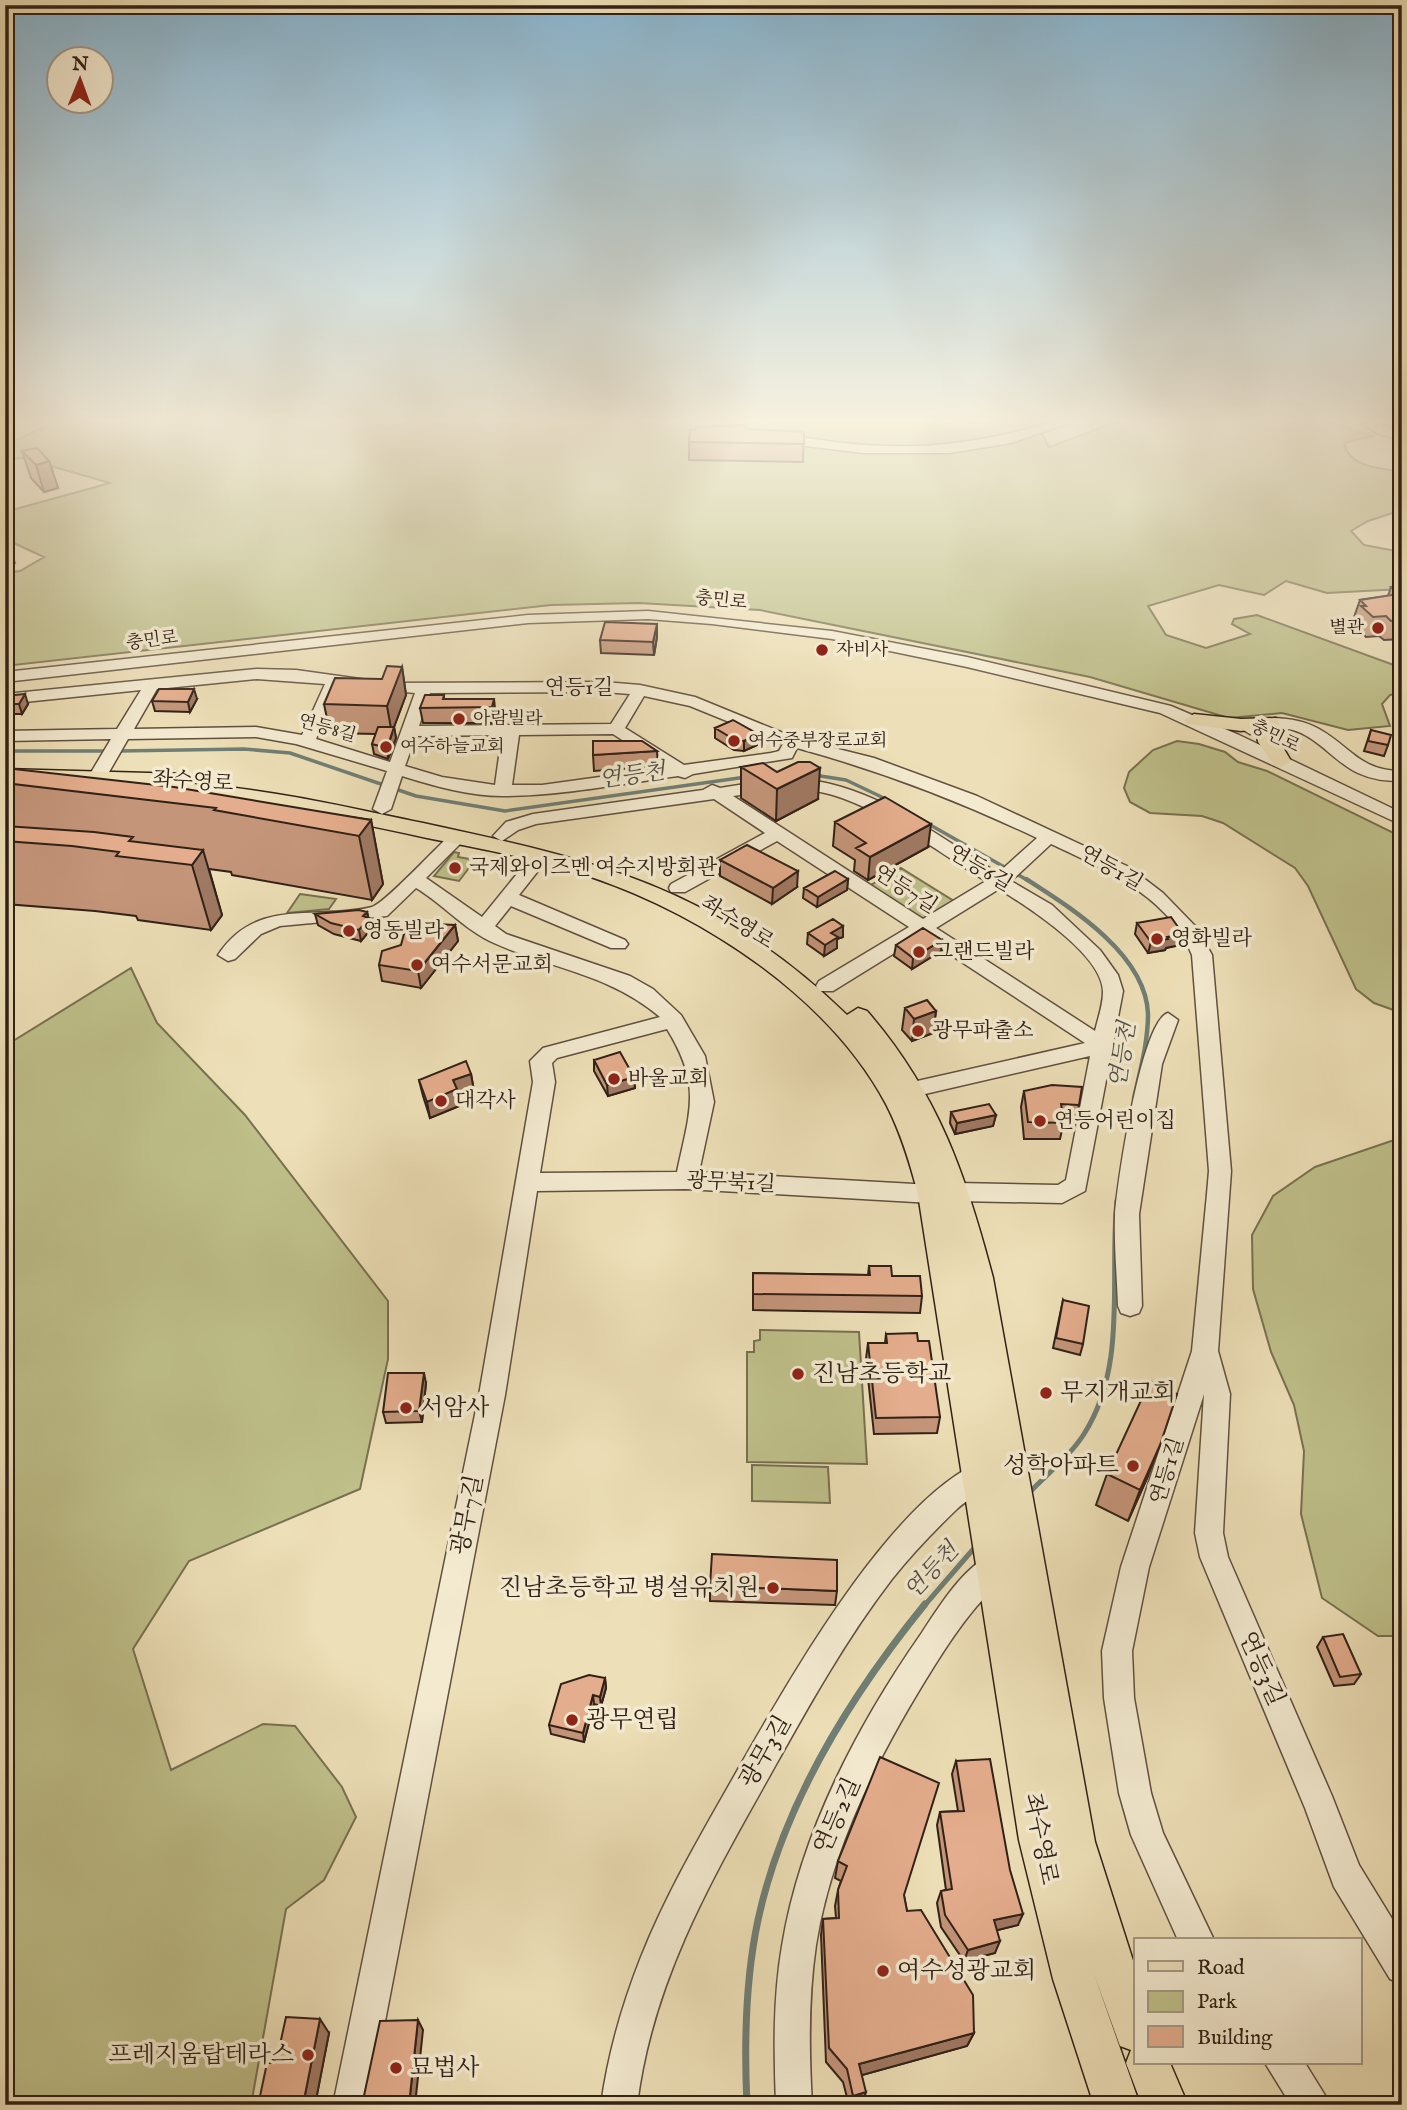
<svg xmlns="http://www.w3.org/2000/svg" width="1407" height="2110" viewBox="0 0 1407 2110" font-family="'IM FELL English','Noto Serif KR',serif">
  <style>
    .green { fill: #bfc08a; stroke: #787050; stroke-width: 2 }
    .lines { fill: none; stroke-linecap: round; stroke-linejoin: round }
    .stream-far3 { stroke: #707e75; stroke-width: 3.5 }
    .stream-far2 { stroke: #707e75; stroke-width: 4.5 }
    .stream-far1 { stroke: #707e75; stroke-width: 5 }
    .stream { stroke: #707e75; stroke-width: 7 }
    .minor-casing { stroke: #60503f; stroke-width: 3 }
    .major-casing { stroke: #312117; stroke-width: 3 }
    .minor { fill: #f3ead0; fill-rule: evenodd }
    .major { fill: #eddfb7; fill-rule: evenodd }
    .wall { fill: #c49579; stroke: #312117; stroke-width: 2 }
    .shaded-wall { fill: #a07963; stroke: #312117; stroke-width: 2 }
    .building { fill: #e4ad8d; stroke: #312117; stroke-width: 2 }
    .poi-dot { fill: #8f2418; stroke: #f3ead0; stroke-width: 2.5 }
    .labels { text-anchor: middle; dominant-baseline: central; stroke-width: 7; stroke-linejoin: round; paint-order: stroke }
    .far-street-label { font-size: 18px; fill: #312117; stroke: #f3ead0 }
    .far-poi-label { font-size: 18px; fill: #312117; stroke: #f3ead0; text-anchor: start }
    .street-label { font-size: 21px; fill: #312117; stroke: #f3ead0 }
    .poi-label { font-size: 21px; fill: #312117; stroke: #f3ead0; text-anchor: start }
    .water-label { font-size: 23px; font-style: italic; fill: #505046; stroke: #f3ead0 }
    .near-poi-label { font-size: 24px; fill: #312117; stroke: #f3ead0; text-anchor: start }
    .near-street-label { font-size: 24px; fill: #312117; stroke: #f3ead0 }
  </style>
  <rect width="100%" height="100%" fill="#eddfb7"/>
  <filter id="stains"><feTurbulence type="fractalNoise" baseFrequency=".00286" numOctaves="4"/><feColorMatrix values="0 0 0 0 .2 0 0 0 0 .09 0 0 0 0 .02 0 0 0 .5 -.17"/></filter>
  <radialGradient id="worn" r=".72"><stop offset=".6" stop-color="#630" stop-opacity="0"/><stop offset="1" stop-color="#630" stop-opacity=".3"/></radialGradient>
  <path class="green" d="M64,418H1045L1035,421L1049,447L1128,418H1317L1372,436L1344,443C1349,468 1381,468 1402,472V510L1368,521L1351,531L1364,545L1402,552V589L1327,593L1286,581L1264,595L1219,585L1148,606L1166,635L1206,648L1250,634L1232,624L1234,619L1257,615L1402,668V693L1390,695L1382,704L1390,726L1348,730L1282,713L1229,718L1090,677L760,610L639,603L551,605L5,666V573L20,571L44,557L5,539V512L110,483L23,458L5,460V445Z
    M1177,741L1199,744L1225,752L1238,762L1267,771L1402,837V1013L1374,1003L1356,989L1308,886L1295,868L1223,823L1202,816L1150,813L1130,802L1124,788L1129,772L1153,750Z
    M454,852L459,853L458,857L475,860L459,881L434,876Z
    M901,868L957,903L921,920L869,886Z
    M300,894L336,899L329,909L287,913Z
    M131,968L157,1023L245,1115L388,1301V1359L360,1489L189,1561L133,1649L171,1770L263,1724L295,1726L342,1787L356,1817L324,1880L286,1909L251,2105H5V1046Z
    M1397,1139L1402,1140V1636H1378L1322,1598L1301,1514L1304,1451L1294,1405L1271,1352L1253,1289L1252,1235L1273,1196L1315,1167Z
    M760,1330L859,1332L867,1464L747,1462V1352H754V1341L760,1340Z
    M752,1465L828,1467L830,1503L752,1501Z"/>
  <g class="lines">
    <path class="stream-far3" d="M5,751H109
      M118,751L244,749L290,753L416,796L505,811L746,777
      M814,775L846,780L888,800
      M925,822L1029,881"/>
    <path class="stream-far2" d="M1026,879C1071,908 1146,954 1148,1014C1148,1043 1140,1071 1134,1099
      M1117,1203V1200"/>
    <path class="stream-far1" d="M1029,1493C1047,1474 1070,1456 1084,1434C1128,1365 1109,1278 1117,1201
      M924,1606L976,1546"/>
    <path class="stream" d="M747,2105C744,2043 745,1981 758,1920C783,1804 851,1695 925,1604"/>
    <g class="minor-casing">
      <path id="minor" d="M1067,418H1085L1011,443L950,453H863L806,446L772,437L778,433C889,454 959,451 1067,418Z
        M1355,418C1372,417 1385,428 1402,432V440L1378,434Z
        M648,611L832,631L967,657L1171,706L1239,735L1402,813V825L1160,713L967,667L832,639L712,624L648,619L528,623L5,682V672L528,615Z
        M257,669L296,670L389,683L604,682L640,685L695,697L798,739L874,758L977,796L1129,867L1163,893L1197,928L1212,955L1231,1171L1218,1351L1230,1394L1223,1533L1228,1557L1332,1796L1359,1865L1402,1935V1984L1390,1979L1334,1887L1305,1808L1200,1557L1195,1533L1204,1394L1149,1567L1132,1651L1134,1698L1151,1793L1163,1833L1214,1940H1178L1131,1835L1119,1793L1104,1698L1102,1651L1121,1567L1192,1351L1207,1194L1209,1171L1192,955C1169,896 1104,869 1051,844L1011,881L1052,905L1100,950L1118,975L1123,991L1085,1191L1062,1203L957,1201L949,1198L946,1192L949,1186L957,1183L1058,1185L1066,1180L1090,1056L912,1097L904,1094L901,1089L904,1084L1085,1043L922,936L833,991H819L816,986L819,981L909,927L777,841L685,892H671L669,888L671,884L765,833L714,799L536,824L518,830L502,841L493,836L506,822L533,814L703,790L712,785L720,788C751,783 785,776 816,781C883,792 942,839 998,873L1037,838C959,801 881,771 797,748L792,758L693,774L685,778L678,776C620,784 561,796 502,796C469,796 434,786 402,776L391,809L382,814L373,809L387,771L296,744L256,737L128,739L101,786L92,791L83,786L111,739L5,741V731L117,729L141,690L5,704V694ZM257,679L325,684L302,735L256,727L134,729L157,689ZM339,686L415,693L390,762L316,739ZM604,692L630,694L611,724L419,726L430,693ZM644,696L690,706L783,744L779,751L771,753L684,765L625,728ZM613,734L665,768L542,785H512L519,735ZM502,735L495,785L442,777L405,766L416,736ZM776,790C788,790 802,790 814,791C866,797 941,854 986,881L923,919L733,796ZM999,889C1028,907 1103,955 1103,992C1103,1005 1098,1018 1095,1031L936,928Z
        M1402,706V732L1394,727V711Z
        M1275,718C1291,719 1305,721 1319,729C1351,747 1360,771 1402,771V781C1386,781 1373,780 1358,773C1330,760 1312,727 1277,728C1268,728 1259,732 1250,734L1242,729L1244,726Z
        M458,832L467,837L426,878L482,917L534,853H546L549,857L519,895L625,940L628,944L625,948H611L511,906L495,926L506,934L630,976L653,989L681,1015L705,1056L714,1102L699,1172L932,1185L940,1188L944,1194L940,1200L932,1203L686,1189L537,1191L505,1395L369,2105H333L479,1395L533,1082L530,1061L543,1048L660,1017C610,974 552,969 494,943C466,931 443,904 416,888L387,916L280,926L261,934L235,959L228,961L218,955C257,896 316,921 372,907C384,904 438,846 452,833ZM667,1029C702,1086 690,1110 677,1172L540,1173L555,1082L552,1063L557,1058Z
        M1168,1013L1178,1020L1162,1064L1139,1214L1142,1306L1139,1313L1130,1316L1121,1313L1118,1306C1117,1276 1114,1245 1115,1215C1117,1184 1141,1021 1168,1013Z
        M987,1459L997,1462L1001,1471C992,1488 971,1496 957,1509C934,1531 912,1554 892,1579C845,1640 807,1709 769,1777C710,1882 652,1983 637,2105H601C608,2054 622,2005 641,1957C668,1889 705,1828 741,1764C790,1679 893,1494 987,1459Z
        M995,1553L1005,1557L1009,1566C1002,1582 987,1594 976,1607C960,1626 946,1647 933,1668C880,1753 832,1845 816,1945C808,1998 809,2052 812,2105H776C774,2052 773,1999 782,1946C800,1835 857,1726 921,1634C939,1607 964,1565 995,1553Z
        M1265,2063H1305L1331,2105H1291Z"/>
    </g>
    <g class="major-casing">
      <path id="major" d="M1194,714L1241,719L1276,718L1279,722L1277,737L1291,761L1281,767L1274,765L1258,742L1256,729L1241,731L1187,724L1184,720Z
        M5,769L185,774L193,775L196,780L193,784C270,789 347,807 423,823C598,861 713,886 847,1015L858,1008L867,1011C938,1093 966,1175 993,1278L1095,1842L1136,1970V2063H1170L1188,2105H1142L1126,2063L1131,2050L1120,2046L1094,1974L1140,2105H1094L1053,1979L1019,1840L918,1194C910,1163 901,1133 886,1104C829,997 703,915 591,877C538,859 482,849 427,838C340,819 254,801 166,795L158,794L155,789L158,786L5,781Z"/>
    </g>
    <use href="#minor" class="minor"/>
    <use href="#major" class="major"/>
  </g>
  <path class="wall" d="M746,429L804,432L803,462L689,460V442Z
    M22,451L49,461L58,488L44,492L31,478Z
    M1402,586V639L1384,640L1379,636L1366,637L1355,626L1356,622L1353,620L1360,600L1388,596L1391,587Z
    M657,624V637L654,655L601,653L600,640Z
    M402,667L406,695L394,727L396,738L388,759L374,754L372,744L376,734L330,733L324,704L382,679Z
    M444,695V699H494L495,714L494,723H423L420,708Z
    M5,696L28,704L22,714H5Z
    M197,699L190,712L155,711L152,701Z
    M715,728L758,734L757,745L744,751L734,750L715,738Z
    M1371,730L1388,745L1384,756L1364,751Z
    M657,751L658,766L594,771L593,755Z
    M741,767L777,772L818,799L776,821L741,798Z
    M5,768L371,820L383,884L372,900L232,875L231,872L209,869L222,915L211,930L138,920L136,916L95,911L5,904Z
    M835,822L928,847L868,880L854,871L855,860L833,846Z
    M720,860L797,887L772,904L720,876Z
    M848,879L847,890L817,907L803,898L804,888Z
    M367,912L371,929L361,941L334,934L318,925L315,914Z
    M1137,923L1180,945L1166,948L1165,950L1148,953L1135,934Z
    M455,925L458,941L421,988L382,981L379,965L401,945Z
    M808,933L843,937L837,939V948L824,956L807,944Z
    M896,945L941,951L912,969L894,956Z
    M905,1008L936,1011L933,1033L912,1041L902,1030Z
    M594,1060L634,1077L635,1088L608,1096L594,1071Z
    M471,1074L474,1091L458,1096L459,1106L430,1118L423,1096L419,1080Z
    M1024,1091L1079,1105L1075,1122L1064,1121L1060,1139H1024L1021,1107Z
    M951,1112L996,1115L993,1126L955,1134L950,1123Z
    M869,1266L892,1276L922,1296L920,1313L753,1310V1273L868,1275Z
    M1063,1300L1083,1344L1080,1355L1053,1348Z
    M886,1334L940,1417L937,1433L874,1434L866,1359L868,1343H885Z
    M426,1383L422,1422L386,1423L383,1412Z
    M1107,1474L1148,1476L1128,1521L1096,1505Z
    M710,1586L837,1591L835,1605L710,1601Z
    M1323,1637L1361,1674L1354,1684L1334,1686L1317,1647Z
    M605,1678L606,1688L601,1706L594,1704L584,1742L551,1734L549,1725Z
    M956,1761L1018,1925L997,1930L995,1953L964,1961L941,1927L937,1903L941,1891L946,1890L937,1825L940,1812L958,1811L952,1774Z
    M838,1861L904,1896L907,1911L974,2033L967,2046L862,2075V2105H849L843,2082L826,2062L821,1935L823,1919L836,1918L835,1906L838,1890L841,1881L835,1878Z
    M329,2033L315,2105H262L259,2101L276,2063Z"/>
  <path class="shaded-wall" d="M49,461L58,488L44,492L36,465Z
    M5,482L13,505L5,507Z
    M5,534L15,563L7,565L8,568L5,569Z
    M657,624V637L654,655L653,642Z
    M402,667L406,695L394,727L396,738L388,759L387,748L392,734L387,706Z
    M194,689L197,699L190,712L188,702Z
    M25,694L28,704L22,714L19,704Z
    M494,699L495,714L494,723L492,707Z
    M758,734L757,745L744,751V741Z
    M820,768L818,799L776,821L777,789Z
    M371,820L383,884L372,900L359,836Z
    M931,824L928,847L868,880L870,857Z
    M203,850L222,915L211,930L192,865Z
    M798,871L797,887L772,904L773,888Z
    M848,879L847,890L817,907L818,897Z
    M367,912L371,929L361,941L359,930L363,916Z
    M455,925L458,941L421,988L418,971Z
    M843,926V937L837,939V948L824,956L825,945L831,933Z
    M1183,934L1180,945L1166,948L1165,950L1148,953L1151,942L1167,937Z
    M942,940L941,951L912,969L913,958Z
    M936,1011L933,1033L912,1041L914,1019Z
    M471,1074L474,1091L458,1096L459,1106L430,1118L427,1102L453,1080Z
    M634,1077L635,1088L608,1096L607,1085Z
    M996,1115L993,1126L955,1134L957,1123Z
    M424,1373L426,1383L422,1422L419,1411Z
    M1160,1445L1148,1476L1128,1521L1140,1490Z
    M605,1678L606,1688L601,1706L600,1697Z
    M593,1695L594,1704L584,1742L583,1733Z
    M1023,1914L1018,1925L990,1932L994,1920Z
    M1000,1941L995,1953L964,1961L968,1950Z
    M320,2019L329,2033L315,2105H303Z
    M418,2020L423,2030L415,2105H409Z
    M974,2033L967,2046L855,2077L859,2064Z
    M866,2092L862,2105H851L853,2096Z"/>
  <path class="building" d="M746,425V429L804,432V444L689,442L690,430H695L696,427Z
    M37,448L49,461L36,465L22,451Z
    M1402,586V620L1391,621L1386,616L1373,617L1361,606H1366L1360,600L1398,594L1391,587Z
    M605,622L657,624L653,642L600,640Z
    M387,666L402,667L387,706L324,704L335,678L382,679Z
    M159,689H194L188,702L152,701Z
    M25,694L19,704H5V696Z
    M425,695H444L443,699H494L492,707L420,708Z
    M733,720L758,734L744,741L735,740L715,728Z
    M378,727H394L387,748L372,744Z
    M1371,730L1391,735L1388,745L1368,741Z
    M593,741H642L657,751L593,755Z
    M798,762H810L820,768L777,789L741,767L763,763L777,772Z
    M5,768L174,787L371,820L359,836L214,810L216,808L5,783Z
    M885,797L931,824L870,857L856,848L866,843L835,822Z
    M5,826L94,832L133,837L129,841L203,850L192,865L116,856L119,852L72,846L5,841Z
    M747,845L798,871L773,888L720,860Z
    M835,871L848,879L818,897L804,888Z
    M359,910L367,912L363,916L369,918L359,930L331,923L315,914Z
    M1171,917L1183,934L1167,937L1168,939L1151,942L1137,923Z
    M833,919L843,926L831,933L838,937L825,945L808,933Z
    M407,923L455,925L418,971L379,965L382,951L401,945Z
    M923,928L942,940L913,958L896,945Z
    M927,1000L936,1011L914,1019L905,1008Z
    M620,1052L634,1077L607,1085L594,1060Z
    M466,1061L471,1074L453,1080L457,1089L427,1102L419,1080Z
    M1052,1085L1082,1087L1079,1105L1061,1104L1064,1123L1028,1122L1024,1091Z
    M989,1104L996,1115L957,1123L951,1112Z
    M869,1266H891L892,1276H920L922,1296L753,1294V1273L870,1275Z
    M1063,1300L1089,1306L1083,1344L1056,1338Z
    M917,1333L918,1341H929L940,1417L876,1418L868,1343H887L886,1334Z
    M388,1373H424L419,1411L383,1412Z
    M1150,1381L1177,1394L1160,1445L1140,1490L1107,1474Z
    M712,1554L837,1560V1591L710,1586Z
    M1343,1634L1361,1674L1340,1677L1323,1637Z
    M589,1675L605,1678L600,1697L593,1695L583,1733L549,1725L561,1684Z
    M880,1757L939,1783L904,1895L907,1911L921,1910L973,1995L974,2033L859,2064L866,2092L853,2096L847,2069L829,2048L823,1919L839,1918L838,1890L847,1866L838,1861Z
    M990,1759L1010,1870L1023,1914L994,1920L1000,1941L968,1950L945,1915L941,1891L952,1889L940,1812L964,1811L956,1761Z
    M286,2017L320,2019L303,2105H268V2101H259L267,2063H276Z
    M418,2020L409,2105H362L380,2021Z"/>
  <linearGradient id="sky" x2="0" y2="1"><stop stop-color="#89b7d3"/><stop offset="0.59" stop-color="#f7f1df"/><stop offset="1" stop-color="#f7f1df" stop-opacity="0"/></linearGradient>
  <rect width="1407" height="713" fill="url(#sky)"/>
  <g class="poi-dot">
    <circle cx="1378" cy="628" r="7"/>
    <circle cx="822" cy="650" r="7"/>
    <circle cx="459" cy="719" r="7"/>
    <circle cx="734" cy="741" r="7"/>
    <circle cx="386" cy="747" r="7"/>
    <circle cx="455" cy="868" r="7"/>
    <circle cx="349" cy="931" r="7"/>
    <circle cx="1157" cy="939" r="7"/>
    <circle cx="919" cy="952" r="7"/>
    <circle cx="417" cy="965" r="7"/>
    <circle cx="918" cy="1031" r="7"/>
    <circle cx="614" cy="1079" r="7"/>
    <circle cx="441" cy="1101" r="7"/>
    <circle cx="1040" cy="1121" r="7"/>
    <circle cx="798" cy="1374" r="7"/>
    <circle cx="1046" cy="1393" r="7"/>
    <circle cx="406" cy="1408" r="7"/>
    <circle cx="1133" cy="1466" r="7"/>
    <circle cx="773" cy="1588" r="7"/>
    <circle cx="572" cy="1720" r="7"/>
    <circle cx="883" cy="1971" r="7"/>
    <circle cx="308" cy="2055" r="7"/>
    <circle cx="396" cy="2068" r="7"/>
  </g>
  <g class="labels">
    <g class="far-street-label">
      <text transform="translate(721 601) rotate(6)">충민로</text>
      <text transform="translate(152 641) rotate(-7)">충민로</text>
      <text transform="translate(327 729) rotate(16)">연등8길</text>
      <text transform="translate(1275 737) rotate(26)">충민로</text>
    </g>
    <g class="far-poi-label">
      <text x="1364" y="628" text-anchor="end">별관</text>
      <text x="836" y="650">자비사</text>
      <text x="473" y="719">아람빌라</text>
      <text x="748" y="741">여수중부장로교회</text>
      <text x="400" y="747">여수하늘교회</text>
    </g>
    <g class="street-label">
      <text x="579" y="688">연등1길</text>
      <text transform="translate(193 782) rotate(4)">좌수영로</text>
      <text transform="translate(980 869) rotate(31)">연등6길</text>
      <text transform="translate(1111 869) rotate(30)">연등1길</text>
      <text transform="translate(905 890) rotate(33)">연등7길</text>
      <text transform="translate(737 923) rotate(32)">좌수영로</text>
      <text transform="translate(731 1183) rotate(3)">광무북1길</text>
      <text transform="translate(1168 1471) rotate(-73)">연등1길</text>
    </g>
    <g class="poi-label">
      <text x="469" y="868">국제와이즈멘 여수지방회관</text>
      <text x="363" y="931">영동빌라</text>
      <text x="1171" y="939">영화빌라</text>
      <text x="933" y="952">그랜드빌라</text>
      <text x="431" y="965">여수서문교회</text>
      <text x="932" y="1031">광무파출소</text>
      <text x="628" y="1079">바울교회</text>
      <text x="455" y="1101">대각사</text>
      <text x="1054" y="1121">연등어린이집</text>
    </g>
    <g class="water-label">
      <text transform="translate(632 776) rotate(-8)">연등천</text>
      <text transform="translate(1123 1055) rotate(-81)">연등천</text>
      <text transform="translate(932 1571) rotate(-47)">연등천</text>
    </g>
    <g class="near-poi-label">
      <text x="812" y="1374">진남초등학교</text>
      <text x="1060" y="1393">무지개교회</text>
      <text x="420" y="1408">서암사</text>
      <text x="1119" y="1466" text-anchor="end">성학아파트</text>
      <text x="759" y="1588" text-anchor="end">진남초등학교 병설유치원</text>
      <text x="586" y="1720">광무연립</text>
      <text x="897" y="1971">여수성광교회</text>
      <text x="294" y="2055" text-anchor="end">프레지움탑테라스</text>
      <text x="410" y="2068">묘법사</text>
    </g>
    <g class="near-street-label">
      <text transform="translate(468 1515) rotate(-79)">광무7길</text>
      <text transform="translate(1261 1669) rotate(66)">연등3길</text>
      <text transform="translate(766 1752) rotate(-60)">광무3길</text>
      <text transform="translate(838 1816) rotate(-66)">연등2길</text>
      <text transform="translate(1040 1839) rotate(79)">좌수영로</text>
    </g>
  </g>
  <rect width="1407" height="2110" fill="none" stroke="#eddfb7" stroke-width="28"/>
  <rect x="7" y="7" width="1393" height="2096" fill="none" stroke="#312117" stroke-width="3.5"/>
  <rect x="14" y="14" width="1379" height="2082" fill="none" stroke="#312117" stroke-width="2"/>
  <rect x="1134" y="1938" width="228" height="126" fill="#f3ead0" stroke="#a59a86" stroke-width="2"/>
  <rect x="1148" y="1961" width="35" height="10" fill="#eddfb7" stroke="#a59a86" stroke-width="2"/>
  <text x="1197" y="1974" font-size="21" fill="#312117">Road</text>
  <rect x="1148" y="1991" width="35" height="21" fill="#bfc08a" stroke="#a59a86" stroke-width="2"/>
  <text x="1197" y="2008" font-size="21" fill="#312117">Park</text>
  <rect x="1148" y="2026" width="35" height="21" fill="#e4ad8d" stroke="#a59a86" stroke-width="2"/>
  <text x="1197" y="2044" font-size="21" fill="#312117">Building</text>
  <g transform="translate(80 80) rotate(1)"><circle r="33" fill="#f3ead0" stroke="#a59a86" stroke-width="2"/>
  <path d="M0-5L12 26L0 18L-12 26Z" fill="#8f2418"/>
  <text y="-10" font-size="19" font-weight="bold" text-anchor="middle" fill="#312117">N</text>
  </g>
  <rect width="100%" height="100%" filter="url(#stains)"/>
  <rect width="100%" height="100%" fill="url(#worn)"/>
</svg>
